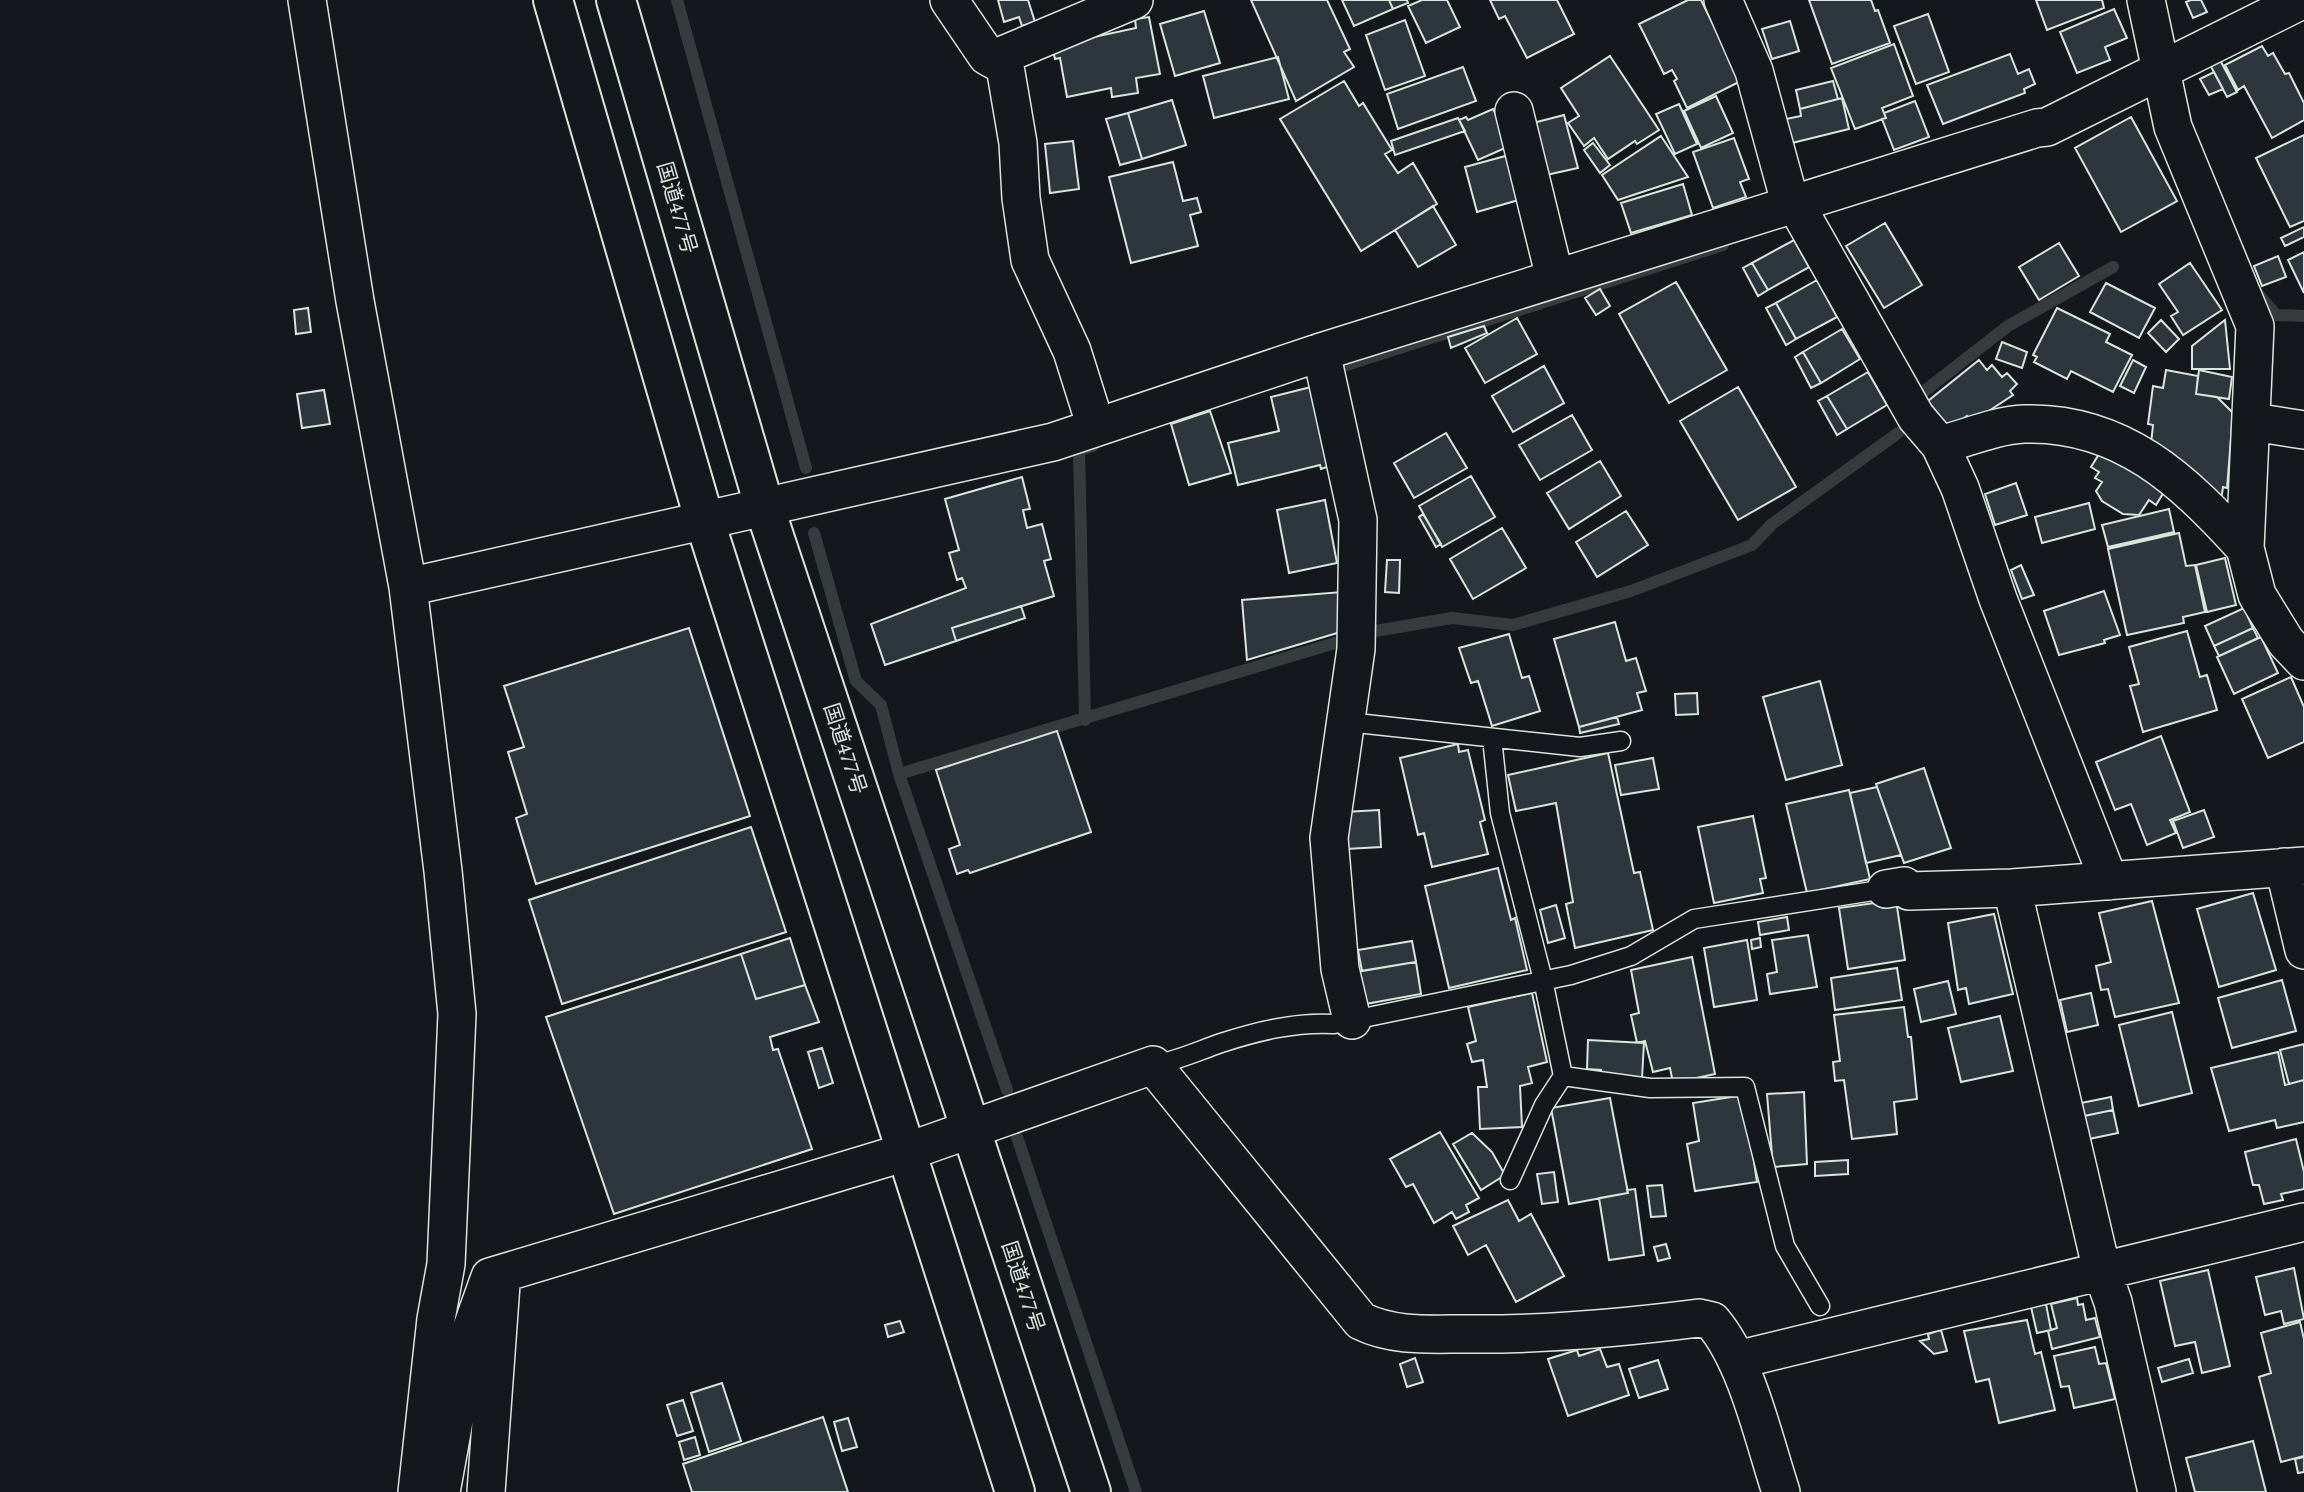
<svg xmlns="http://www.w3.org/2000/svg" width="2304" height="1492" viewBox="0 0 2304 1492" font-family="Spectral,'Noto Sans JP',serif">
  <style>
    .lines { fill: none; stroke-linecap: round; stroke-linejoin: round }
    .stream { stroke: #363b3e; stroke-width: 12 }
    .building { fill: #2c363c; stroke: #d8e6dc; stroke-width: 2 }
    .lane-casing { stroke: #d8e6dc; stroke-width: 21 }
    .street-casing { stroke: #d8e6dc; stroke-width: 40 }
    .highway-casing { stroke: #d8e6dc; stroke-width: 42 }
    .lane { stroke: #14181c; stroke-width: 18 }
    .street { stroke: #14181c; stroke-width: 37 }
    .highway { stroke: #14181c; stroke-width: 38 }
    .labels { text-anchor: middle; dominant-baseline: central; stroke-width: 5; stroke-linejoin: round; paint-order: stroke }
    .street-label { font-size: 21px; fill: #d8e6dc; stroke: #14181c }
  </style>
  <rect width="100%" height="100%" fill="#14181c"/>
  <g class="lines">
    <path class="stream" d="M677,0L806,468
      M2258,294L2276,315L2304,316
      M1343,366L1723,245
      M1922,393L2008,326L2113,267
      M814,533L856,681L881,705L899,774L1007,1090
      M1085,720L1079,450L1093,446
      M899,774L1375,631L1452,618L1513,625L1631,591L1752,545L1772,524L1898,433
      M1017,1137L1136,1492"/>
  </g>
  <path class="building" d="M998,0H1028L1035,22L1022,26L1019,17L1004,22Z
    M1251,0H1327L1350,49L1344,52L1354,67L1296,101Z
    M1342,0H1389L1393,9L1354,26Z
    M1389,0H1407L1408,3L1393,9Z
    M1422,0H1447L1460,27L1426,43L1408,6Z
    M1490,0H1557L1574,34L1527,58L1505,16L1499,19Z
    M1688,0H1701L1741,81L1687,108L1674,81L1677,79L1672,70L1664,74L1639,24Z
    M1809,0H1871L1875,11L1878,10L1890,43L1832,64Z
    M2036,0H2102L2104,8L2047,30Z
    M2191,0H2201L2207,12L2193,18L2186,2Z
    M2114,9L2127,38L2105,47L2110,60L2077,73L2060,32Z
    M1204,11L1220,63L1175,76L1160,24Z
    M1928,14L1949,72L1916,84L1894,26Z
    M1149,17L1160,74L1136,78L1138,93L1112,97L1111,88L1067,97L1060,58L1055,59L1052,46L1136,28L1135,19Z
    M1405,20L1425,76L1385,90L1366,35Z
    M1790,21L1799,51L1772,59L1762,29Z
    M1894,44L1913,96L1882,108L1886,118L1855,129L1831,68Z
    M2262,46L2268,56L2273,53L2285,74L2289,73L2304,103V120L2272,138L2244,86L2238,90L2225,65Z
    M2010,54L2018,74L2029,69L2035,84L2024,89L2025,93L1943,124L1927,85Z
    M1610,56L1659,130L1637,144L1635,141L1608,159L1594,138L1584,146L1568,123L1579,116L1561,88Z
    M1278,57L1289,99L1214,118L1203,76Z
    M2219,58L2237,92L2227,97L2209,63Z
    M1463,67L1476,101L1398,129L1387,94Z
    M2214,72L2223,89L2209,95L2200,79Z
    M1344,81L1359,106L1363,103L1392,150L1385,154L1398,173L1413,163L1437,204L1361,251L1280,119Z
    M1833,81L1838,99L1800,109L1796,90Z
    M1716,96L1733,133L1701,148L1684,111Z
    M1842,98L1849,129L1792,143L1786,119L1801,116L1800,109Z
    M1172,100L1186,145L1142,159L1128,113Z
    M1915,101L1929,137L1894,150L1882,119L1886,118L1884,113Z
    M1679,104L1697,144L1675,154L1656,114Z
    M1493,109L1512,145L1478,160L1459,120L1466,117L1468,120Z
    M1128,113L1142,159L1120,165L1106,119Z
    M1564,115L1578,168L1546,175L1533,123Z
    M2131,117L2177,201L2121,232L2075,148Z
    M1458,118L1465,131L1395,155L1391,141Z
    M2304,135V221L2290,227L2256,158Z
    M1661,136L1688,177L1618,200L1602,175Z
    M1734,138L1749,179L1740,182L1746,197L1713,208L1693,152Z
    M1073,141L1079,189L1050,193L1045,144Z
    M1593,143L1610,165L1600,173L1584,150Z
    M1509,155L1522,199L1477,212L1465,167Z
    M1173,162L1183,201L1197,198L1201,212L1190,215L1198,246L1131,263L1109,177Z
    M1683,184L1692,215L1631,233L1621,203Z
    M1433,206L1456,245L1418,267L1395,230Z
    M1885,223L1922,285L1884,308L1846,246Z
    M2304,227V237L2285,246L2281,238Z
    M1794,240L1809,267L1768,290L1752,263Z
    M2059,243L2079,276L2039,300L2019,267Z
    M2304,252V293L2288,260Z
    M2278,256L2286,277L2262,286L2254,266Z
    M1752,263L1768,290L1758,296L1743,268Z
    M2190,263L2222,310L2183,335L2171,316L2178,312L2159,284Z
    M1817,280L1837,317L1796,339L1776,303Z
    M1676,282L1727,370L1669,403L1619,314Z
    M2106,283L2155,308L2139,338L2090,312Z
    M1600,289L1610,306L1596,315L1585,298Z
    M1776,303L1796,339L1786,345L1766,308Z
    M308,308L311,332L296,334L294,310Z
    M2057,308L2110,334L2106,342L2132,355L2113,392L2071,371L2067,379L2034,362L2037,357L2033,355Z
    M1517,318L1537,354L1485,383L1465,348Z
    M2161,320L2179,339L2166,352L2148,333Z
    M2225,320L2230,369H2192V346Z
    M1484,326L1487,333L1451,348L1448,337Z
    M1842,329L1860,359L1821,383L1803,352Z
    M2002,342L2027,352L2022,368L1996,359Z
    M1803,352L1821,383L1811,388L1795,357Z
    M1979,360L1987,370L1992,365L2002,377L2007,373L2017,384L2010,391L2013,395L1972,422L1967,416L1950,429L1928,401Z
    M2133,360L2146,367L2134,393L2120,386Z
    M1544,366L1564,403L1513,432L1492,396Z
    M2166,370L2198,376L2196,394L2217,397L2233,413L2227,488L2223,487L2221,501L2151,444L2153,425L2148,424L2153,386L2163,388Z
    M2199,370L2232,377L2229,399L2196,394Z
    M1868,372L1887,405L1847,429L1827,396Z
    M1311,387L1330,466L1321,469L1320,465L1238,485L1228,443L1279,431L1271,397Z
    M1738,387L1796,487L1738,520L1680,421Z
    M324,390L330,424L302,428L297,394Z
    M1827,396L1847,429L1837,435L1818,401Z
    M1210,411L1231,473L1189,485L1171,424Z
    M1572,415L1592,450L1540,480L1519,445Z
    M1446,433L1467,468L1414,498L1394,463Z
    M2104,446L2167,487L2156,505L2149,500L2139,515L2123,514L2102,501L2096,491L2102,482L2095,478L2099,472L2091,467Z
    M1600,461L1621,496L1569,529L1547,493Z
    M1471,476L1495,517L1442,547L1419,506Z
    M1022,477L1030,509L1023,510L1027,528L1042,524L1051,559L1044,561L1054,596L952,628L956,641L885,665L871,624L966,588L962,578L957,580L949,553L959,550L945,499Z
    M2016,483L2027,515L1995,525L1985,494Z
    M1325,500L1337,563L1289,573L1277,510Z
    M2089,503L2095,529L2042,543L2035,517Z
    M2169,509L2174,532L2108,547L2102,525Z
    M1626,511L1648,545L1597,577L1576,542Z
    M1423,514L1441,544L1436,547L1419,517Z
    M1502,528L1526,568L1473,599L1450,559Z
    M2179,533L2186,566L2195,565L2205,612L2183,617L2184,623L2127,635L2108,549Z
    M2225,558L2236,605L2207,612L2196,565Z
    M1387,560H1400L1399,593L1385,592Z
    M2021,565L2034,595L2022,599L2011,570Z
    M2104,591L2120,635L2104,640L2105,643L2059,655L2044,611Z
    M1342,592L1344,631L1247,660L1242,600Z
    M1021,606L1025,618L956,641L952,628Z
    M2244,608L2253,628L2214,646L2205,626Z
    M1615,622L1626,661L1636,658L1646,691L1637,693L1642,710L1579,727L1554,639Z
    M689,628L750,816L536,884L516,818L527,814L508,752L524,747L504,686Z
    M2253,628L2258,638L2219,656L2214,646Z
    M2187,631L2200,677L2207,675L2217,710L2143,732L2130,686L2139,684L2129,647Z
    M1509,634L1522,678L1529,676L1540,711L1492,726L1478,681L1471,683L1459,648Z
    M2261,637L2278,673L2234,694L2217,657Z
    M2291,677L2304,707V742L2268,758L2242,699Z
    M1820,681L1842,765L1786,780L1763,697Z
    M1697,693L1698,714L1676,715L1675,694Z
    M1617,717L1619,724L1580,733L1579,727Z
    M1057,731L1091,832L970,873L968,870L957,874L949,849L960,845L936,770Z
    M2161,736L2190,812L2170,820L2176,833L2147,845L2131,804L2115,810L2096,762Z
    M1458,744L1459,752L1468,750L1485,820L1480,822L1488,854L1432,867L1424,833L1418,835L1400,758Z
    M1608,753L1634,873L1640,872L1653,930L1575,948L1566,904L1573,902L1556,803L1516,811L1508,775Z
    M1653,758L1659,789L1621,795L1615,765Z
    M1924,768L1951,848L1904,863L1876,784Z
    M1877,787L1901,855L1866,863L1850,793Z
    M1849,790L1870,879L1807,893L1786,804Z
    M1379,810L1381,847L1346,849L1344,812Z
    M2204,810L2214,837L2183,848L2173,821Z
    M1753,816L1766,878L1760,879L1763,893L1714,903L1698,827Z
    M751,827L786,932L562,1004L529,900Z
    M1498,868L1511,920L1515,918L1527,970L1449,988L1425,886Z
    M2253,893L2276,970L2219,987L2197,909Z
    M1896,900L1905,960L1848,969L1839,908Z
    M2152,901L2179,1003L2115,1017L2108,989L2101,990L2096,966L2111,962L2099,913Z
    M1556,905L1565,938L1548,943L1540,910Z
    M1994,914L2013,994L1969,1004L1966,988L1958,990L1948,923Z
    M1787,917L1789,930L1760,935L1758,922Z
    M1808,935L1817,987L1770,994L1767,974L1777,972L1772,940Z
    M790,938L805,985L756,999L741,954Z
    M1760,938L1761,947L1752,949L1751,940Z
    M1747,940L1757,1000L1714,1007L1704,948Z
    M1412,941L1416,962L1362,971L1358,950Z
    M741,954L756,999L805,985L819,1022L770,1037L773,1050L778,1049L812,1149L614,1214L546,1017Z
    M1692,957L1715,1074L1673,1083L1670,1068L1653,1072L1645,1041L1637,1043L1631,1015L1639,1013L1631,970Z
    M1416,962L1421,994L1360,1005L1354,972Z
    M1897,968L1902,1000L1835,1010L1831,978Z
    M2282,980L2296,1031L2232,1048L2218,998Z
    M1948,981L1956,1014L1921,1022L1914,989Z
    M1532,993L1547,1062L1528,1067L1532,1083L1520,1086L1522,1127L1480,1129L1478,1087H1487L1483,1060L1472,1062L1467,1044L1476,1041L1468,1007Z
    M2091,993L2098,1025L2067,1032L2060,1000Z
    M1904,1007L1908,1037H1911L1917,1099L1894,1102L1897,1134L1852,1139L1844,1080L1835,1081L1833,1062L1840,1061L1834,1015Z
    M2172,1012L2192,1093L2139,1106L2119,1025Z
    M2000,1016L2013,1071L1961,1082L1948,1028Z
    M1588,1040L1644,1043L1642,1078L1601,1076V1070L1587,1069Z
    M2304,1044V1080L2289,1084L2280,1050Z
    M822,1048L833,1083L819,1088L808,1052Z
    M2278,1052L2285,1085L2304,1080V1122L2277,1128L2275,1120L2229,1131L2211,1068Z
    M1804,1092L1807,1164L1773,1167L1767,1094Z
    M1744,1095L1757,1182L1695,1191L1687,1144L1699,1141L1693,1103Z
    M2111,1097L2113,1110L2084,1116L2081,1103Z
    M1610,1098L1628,1193L1569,1204L1551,1108Z
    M2113,1110L2118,1133L2089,1139L2084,1116Z
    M1440,1132L1479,1198L1466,1205L1469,1212L1456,1219L1452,1212L1434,1223L1413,1184L1406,1187L1390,1159Z
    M1472,1133L1492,1152L1505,1175L1481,1190L1453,1144Z
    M2296,1139L2304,1172V1189L2281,1194L2283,1200L2264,1204L2259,1185H2253L2245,1152Z
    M1848,1160V1174L1815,1176V1162Z
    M1554,1172L1558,1202L1542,1204L1537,1174Z
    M1662,1185L1666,1216L1651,1217L1647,1186Z
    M1635,1189L1644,1255L1609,1260L1599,1198L1628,1193L1627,1190Z
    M1508,1200L1519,1221L1531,1214L1564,1276L1516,1302L1486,1245L1468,1255L1453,1226Z
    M1666,1244L1670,1258L1658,1261L1654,1247Z
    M2294,1268L2304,1319L2284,1324L2281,1311L2265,1315L2256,1277Z
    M2208,1270L2230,1366L2202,1373L2195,1342L2175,1346L2160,1281Z
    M2077,1298L2078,1305L2083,1304L2086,1320L2095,1318L2100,1337L2052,1349L2048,1331L2057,1328L2051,1304Z
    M2046,1304L2051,1330L2037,1333L2031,1307Z
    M2027,1320L2035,1354L2041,1352L2055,1410L1999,1423L1989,1379L1976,1382L1964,1331Z
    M900,1321L904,1332L888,1337L885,1325Z
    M2300,1322L2304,1339V1456L2281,1462L2259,1377L2271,1373L2261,1333Z
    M1941,1330L1947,1351L1934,1354L1920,1341L1929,1339L1928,1334Z
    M2095,1347L2099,1364L2106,1363L2115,1399L2074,1408L2069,1386L2061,1387L2054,1356Z
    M1600,1349L1607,1367L1619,1364L1629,1395L1568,1416L1548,1359L1577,1350L1579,1356Z
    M1415,1358L1423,1382L1407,1387L1400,1364Z
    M2189,1359L2193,1373L2162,1382L2158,1368Z
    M1658,1360L1668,1389L1639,1398L1629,1369Z
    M722,1383L741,1441L709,1452L691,1393Z
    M683,1400L693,1431L677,1436L667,1405Z
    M823,1417L848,1492H692L683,1464Z
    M848,1418L857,1447L842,1451L834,1422Z
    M695,1437L700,1455L684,1460L679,1442Z
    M2253,1441L2266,1492H2195L2186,1458Z
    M2304,1457V1472L2298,1473L2295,1459Z"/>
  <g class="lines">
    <g class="lane-casing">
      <path id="lane" d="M1347,722L1580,747L1621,741
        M1492,738L1500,813L1543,980L1563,1076L1544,1105L1510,1180
        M1153,1065C1177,1061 1198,1051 1221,1043C1258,1031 1295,1022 1334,1024L1571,975L1631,956L1694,919L1886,889
        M1563,1076L1650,1088L1745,1087L1785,1246L1820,1306"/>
    </g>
    <g class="street-casing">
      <path id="street" d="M307,0L355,301L408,587L443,871L457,1014L446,1264L436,1319L417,1492
        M949,0L987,56L1005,66
        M1723,0L1754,71L1791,206
        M2146,0L2173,127L2255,326L2245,548L2257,595L2286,642L2304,661
        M1514,111L1555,278
        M1796,205L1916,417L1940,445L1960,488L1998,599L2109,881
        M1321,352L1358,520L1356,649L1329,838L1340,969L1352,1020
        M2253,422L2304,430
        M1096,427L1072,351L1030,260L1021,198L1018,143L1003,55L1134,0
        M1940,445C1967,438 1997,425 2024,424C2122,421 2184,481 2245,548
        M408,587L1053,442L1321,352L2037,128L2047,127L2302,0
        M2284,867L2304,950
        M2012,888L2102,1271L2113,1302L2157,1492
        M1886,889L1904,886L1909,891L2012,888L2304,866
        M1737,1360L2304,1222
        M441,1492L470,1333L490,1277L906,1152L1153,1065L1361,1321C1394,1337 1429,1334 1465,1334C1544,1335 1621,1328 1699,1318L1712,1321C1747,1361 1764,1441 1781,1492
        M486,1492L501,1284"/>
    </g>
    <g class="highway-casing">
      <path id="highway" d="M553,0L705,522L1015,1492
        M616,0L765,509L1091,1492"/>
    </g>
    <use href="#lane" class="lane"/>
    <use href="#street" class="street"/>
    <use href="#highway" class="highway"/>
  </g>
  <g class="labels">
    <g class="street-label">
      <text transform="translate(676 208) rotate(74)">国道477号</text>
      <text transform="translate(844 749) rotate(72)">国道477号</text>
      <text transform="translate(1022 1287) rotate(72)">国道477号</text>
    </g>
  </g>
</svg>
